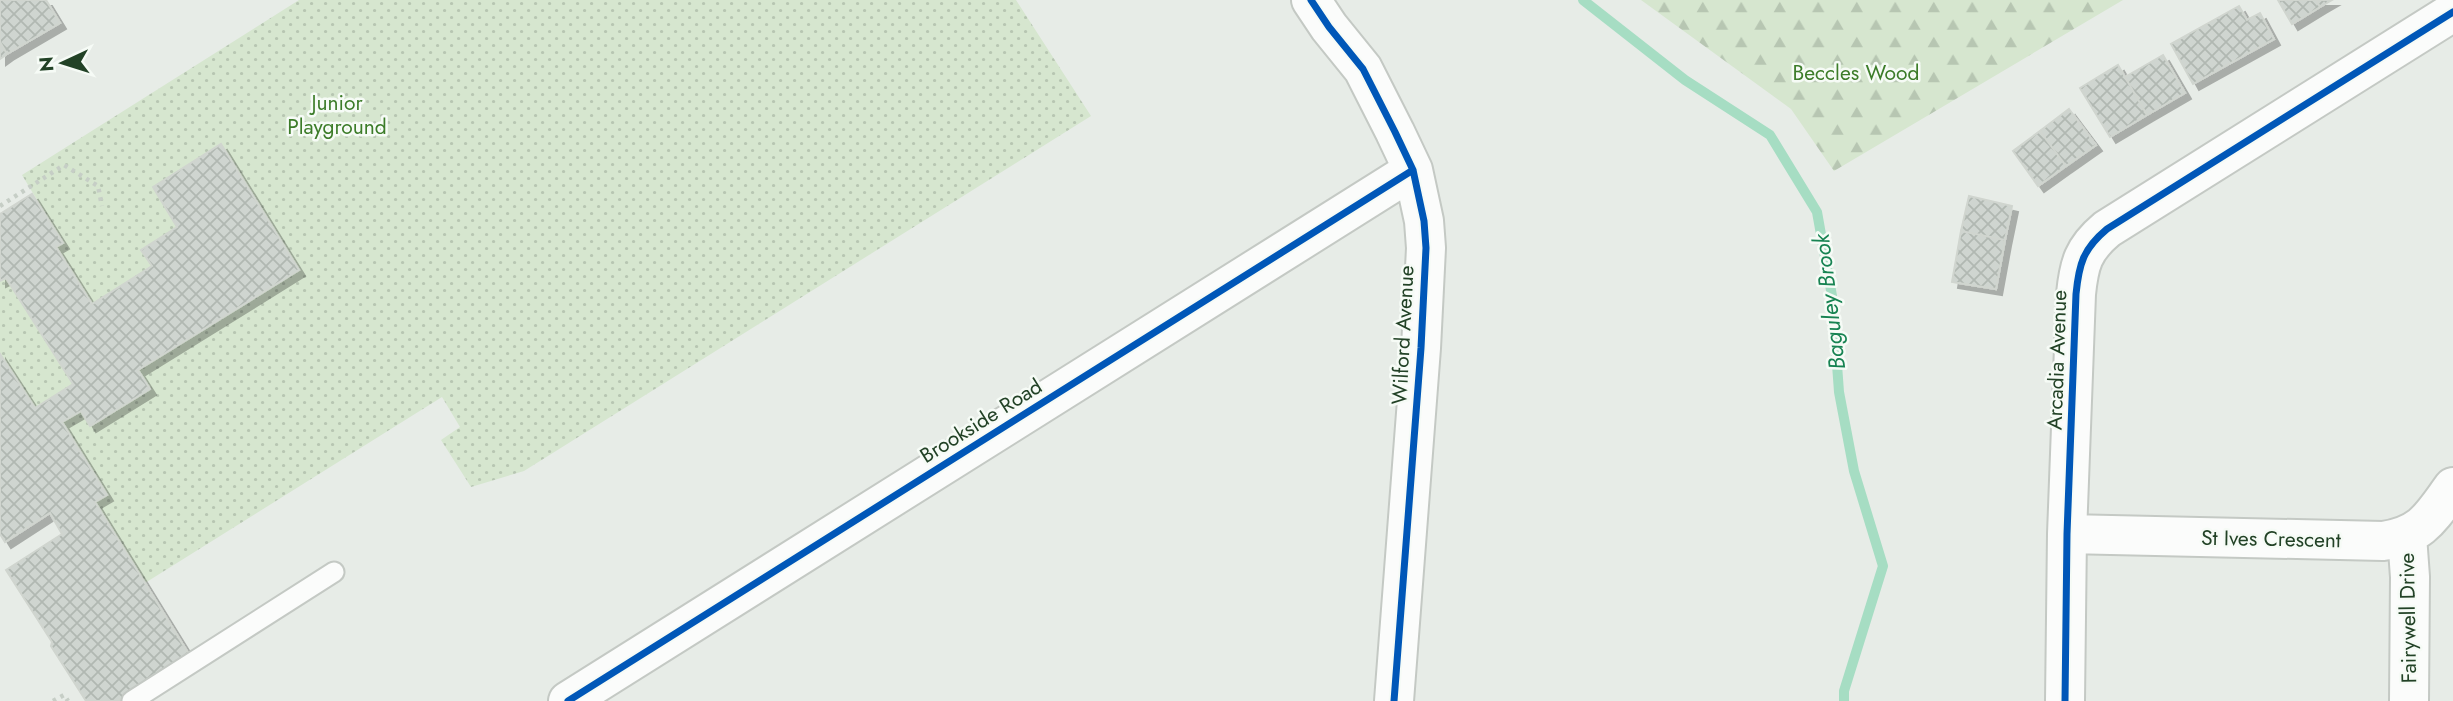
<svg xmlns="http://www.w3.org/2000/svg" width="2453" height="701" viewBox="0 0 2453 701" font-family="Jost,sans-serif">
  <style>
    .forest { fill: url(#forest-firs) }
    .park { fill: url(#park-dots) }
    .lines { fill: none; stroke-linecap: round; stroke-linejoin: round }
    .stream { stroke: #a6ddc3; stroke-width: 10 }
    .building { fill: url(#building-cross-hatch); stroke: #d0d5cf; stroke-width: 2; filter: url(#shadow) }
    .service-casing { stroke: #c4c9c4; stroke-width: 23 }
    .minor-casing { stroke: #c4c9c4; stroke-width: 42 }
    .path { stroke: #c6cec6; stroke-width: 4.5; stroke-dasharray: 3.5 5; stroke-linecap: butt }
    .service { stroke: #fbfcfb; stroke-width: 19 }
    .minor { stroke: #fbfcfb; stroke-width: 38 }
    .cycleway-casing { stroke: #f6fbf6; stroke-width: 11 }
    .cycleway { stroke: #0057b8; stroke-width: 7 }
    .labels { text-anchor: middle; dominant-baseline: central; stroke-width: 5; stroke-linejoin: round; paint-order: stroke }
    .park-label { font-size: 21px; fill: #3c7c29; stroke: #f6fbf6 }
    .street-label { font-size: 21px; fill: #224226; stroke: #f6fbf6 }
    .water-label { font-size: 23px; font-style: italic; fill: #178352; stroke: #f6fbf6 }
  </style>
  <defs>
    <pattern id="forest-firs" width="22" height="20" patternUnits="userSpaceOnUse" patternTransform="scale(1.75)"><rect width="22" height="20" fill="#d6e6cf"/><path d="M5 1l3.5 6h-7zM16 11l3.5 6h-7z" fill="#b7c6b2"/></pattern>
    <pattern id="park-dots" width="8" height="8" patternUnits="userSpaceOnUse" patternTransform="scale(1.75)"><rect width="8" height="8" fill="#d6e6cf"/><path d="M2 2h.1M6 6h.1" fill="none" stroke="#b7c6b2" stroke-width="1.8" stroke-linecap="round"/></pattern>
    <pattern id="building-cross-hatch" width="8" height="8" patternUnits="userSpaceOnUse" patternTransform="scale(1.75)"><rect width="8" height="8" fill="#cfd5d0"/><path d="M0 0l8 8M0 8l8-8" fill="none" stroke="#b1b8b2"/></pattern>
    <filter id="shadow"><feDropShadow dx="6" dy="6" stdDeviation="0" flood-color="#0004"/></filter>
  </defs>
  <rect width="100%" height="100%" fill="#e7ece7"/>
  <path class="forest" d="M1641,0H2123L1834,171L1791,109Z"/>
  <path class="park" d="M299,0H1016L1091,116L524,471L471,487L441,440L460,427L442,397L145,583L95,502L107,494L62,422L81,411L90,426L149,389L138,370L299,270L220,144L153,187L177,227L142,249L152,266L92,304L56,247L63,243L22,175Z
    M6,278L73,384L35,408L0,354V281Z"/>
  <g class="lines">
    <path class="stream" d="M1583,0L1685,80L1770,135L1817,212L1832,296L1839,392L1854,471L1883,566L1844,691V701"/>
  </g>
  <path class="building" d="M0,0H46L60,23L7,54L0,42Z
    M2278,0H2316L2320,7L2292,24Z
    M2316,0H2332L2320,7Z
    M2239,6L2247,20L2260,13L2274,39L2193,84L2171,44Z
    M0,42L7,54L0,59Z
    M2163,55L2185,93L2147,115L2125,77Z
    M2118,65L2147,115L2110,137L2080,88Z
    M2069,109L2096,145L2066,166L2040,131Z
    M2040,131L2066,166L2038,186L2013,151Z
    M221,144L299,270L138,370L150,389L90,426L81,411L62,422L107,495L95,502L190,656L118,701H86L51,646L52,642L6,570L62,534L50,513L5,542L0,534V354L35,408L73,384L6,278L0,281V214L32,194L63,243L56,247L92,304L152,266L141,250L177,227L153,187Z
    M1969,196L2012,206L2005,240L1961,231Z
    M1961,231L2005,240L1996,289L1952,282Z"/>
  <g class="lines">
    <g class="service-casing">
      <path id="service" d="M132,701L334,572"/>
    </g>
    <g class="minor-casing">
      <path id="minor" d="M1311,0L1329,27L1363,69L1395,132L1413,170L1424,221L1426,248L1421,348L1394,701
        M2067,534L2383,541C2423,535 2431,517 2453,487
        M2407,536L2410,577L2409,701
        M568,701L1413,170
        M2065,701L2067,534L2076,294C2079,264 2083,249 2107,229L2453,12"/>
    </g>
    <path class="path" d="M0,206L64,165L98,186L102,206
      M53,701L64,695L68,701"/>
    <use href="#service" class="service"/>
    <use href="#minor" class="minor"/>
    <g class="cycleway-casing">
      <path id="cycleway" d="M1311,0L1329,27L1363,69L1395,132L1413,170L1424,221L1426,248L1421,348L1394,701
        M568,701L1413,170
        M2065,701L2067,534L2076,294C2079,264 2083,249 2107,229L2453,12"/>
    </g>
    <use href="#cycleway" class="cycleway"/>
  </g>
  <g class="labels">
    <g class="park-label">
      <text x="1856" y="73">Beccles Wood</text>
      <text x="337" y="103">Junior<tspan x="337" dy="24">Playground</tspan></text>
    </g>
    <g class="street-label">
      <text transform="translate(1403 335) rotate(-87)">Wilford Avenue</text>
      <text transform="translate(2057 360) rotate(-88)">Arcadia Avenue</text>
      <text transform="translate(981 421) rotate(-32)">Brookside Road</text>
      <text transform="translate(2271 539) rotate(1)">St Ives Crescent</text>
      <text transform="translate(2408 618) rotate(-91)">Fairywell Drive</text>
    </g>
    <g class="water-label">
      <text transform="translate(1829 302) rotate(-97)">Baguley Brook</text>
    </g>
  </g>
  <g transform="translate(63 63) rotate(266)" stroke="#f6fbf6" stroke-width="5" paint-order="stroke">
  <path d="M0-5L12 26L0 18L-12 26Z" fill="#224226"/>
  <text y="-10" font-size="19" font-weight="bold" text-anchor="middle" fill="#224226">N</text>
  </g>
</svg>
